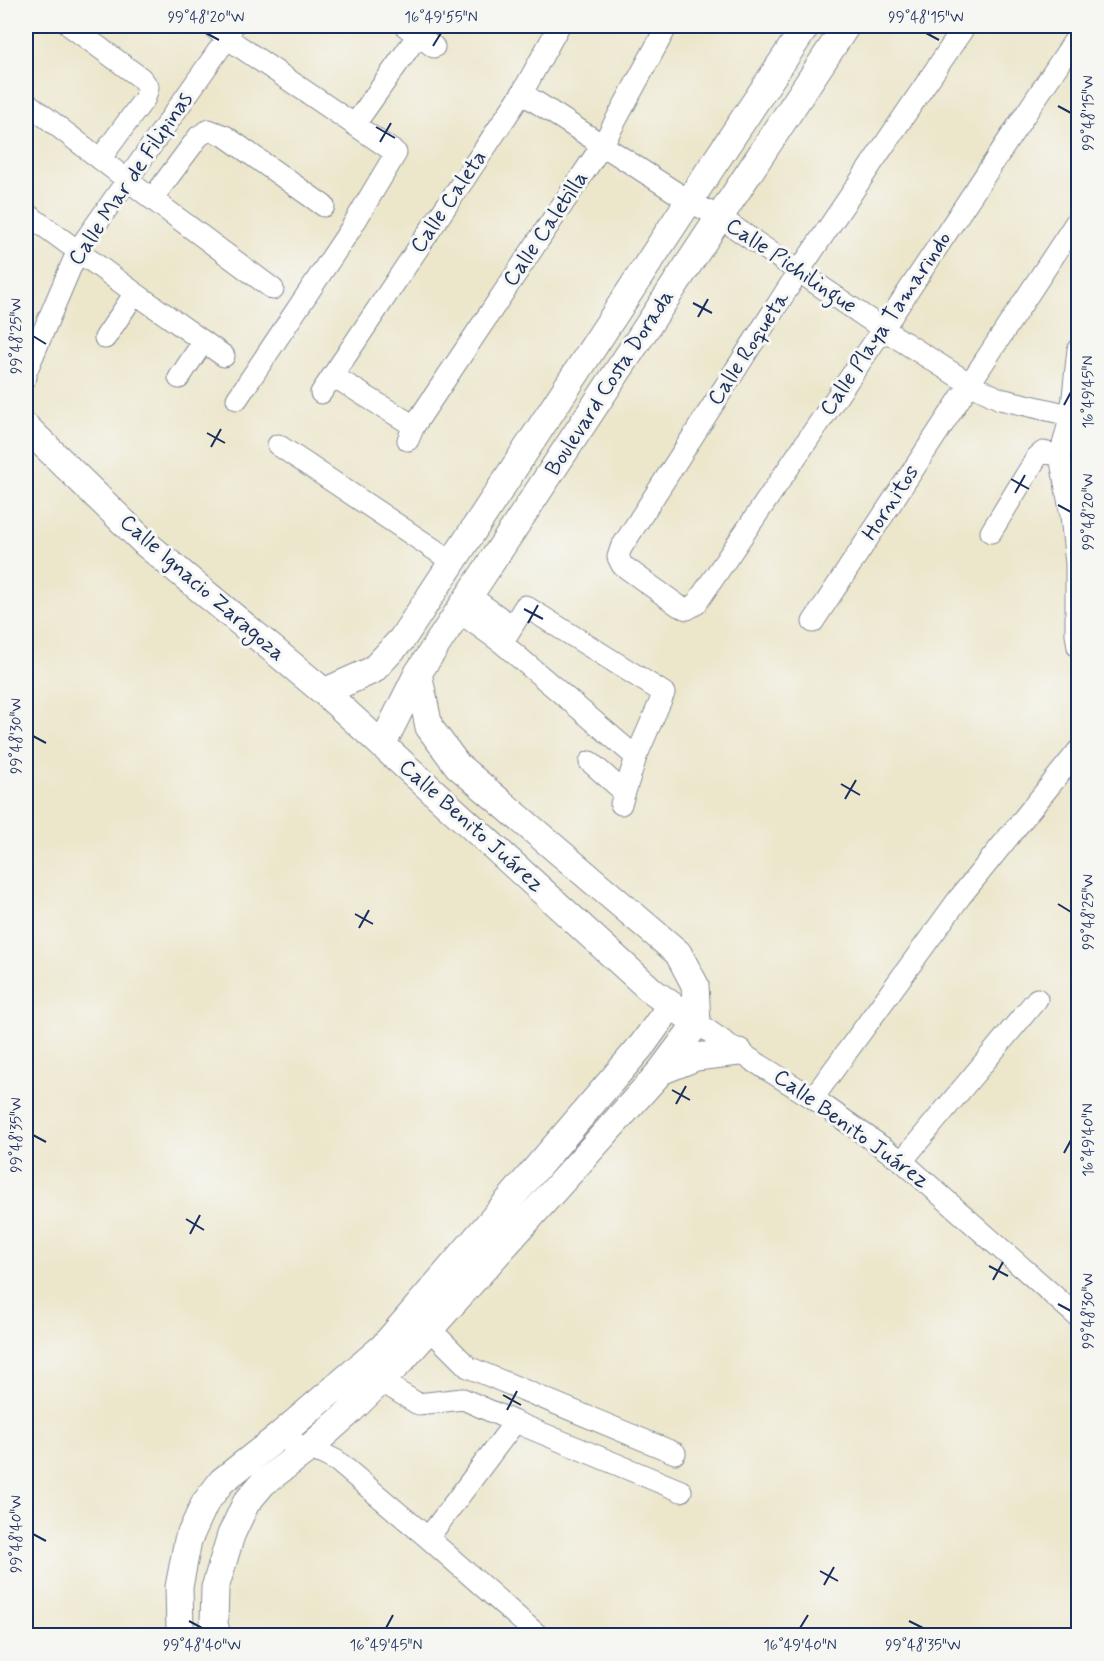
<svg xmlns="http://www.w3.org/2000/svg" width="1104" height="1661" viewBox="0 0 1104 1661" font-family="Mynerve,sans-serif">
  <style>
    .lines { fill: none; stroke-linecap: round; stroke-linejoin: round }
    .minor-casing { stroke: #848a94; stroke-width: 23 }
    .major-casing { stroke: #848a94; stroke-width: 29 }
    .minor { stroke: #fff; stroke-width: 21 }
    .major { stroke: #fff; stroke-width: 27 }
    .ticks { fill: none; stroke: #1b2f5e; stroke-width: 2 }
    .labels { text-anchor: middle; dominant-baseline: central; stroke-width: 6; stroke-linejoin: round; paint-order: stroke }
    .street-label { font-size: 22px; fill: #1b2f5e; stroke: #f6f6f2 }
    .neatline { fill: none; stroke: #1b2f5e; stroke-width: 2 }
    .ticks-label { font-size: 15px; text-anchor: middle; fill: #1b2f5e }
  </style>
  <rect width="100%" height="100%" fill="#f6f6f2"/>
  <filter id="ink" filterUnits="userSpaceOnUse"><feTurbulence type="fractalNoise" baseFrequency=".0167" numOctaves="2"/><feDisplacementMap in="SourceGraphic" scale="12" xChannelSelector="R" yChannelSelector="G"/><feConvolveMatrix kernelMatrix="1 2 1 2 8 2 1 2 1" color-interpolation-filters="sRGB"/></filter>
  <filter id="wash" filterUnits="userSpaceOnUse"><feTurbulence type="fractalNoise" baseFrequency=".008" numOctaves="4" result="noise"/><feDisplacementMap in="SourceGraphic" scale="24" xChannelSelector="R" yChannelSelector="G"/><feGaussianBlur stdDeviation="1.35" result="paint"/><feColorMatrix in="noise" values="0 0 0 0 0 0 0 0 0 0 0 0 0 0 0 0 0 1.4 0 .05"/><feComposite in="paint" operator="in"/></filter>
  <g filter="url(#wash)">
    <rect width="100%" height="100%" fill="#ece6cb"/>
  </g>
  <g filter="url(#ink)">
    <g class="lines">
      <g class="minor-casing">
        <path id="minor" d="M70,26L141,78L148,87L145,98L100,159
          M212,26L227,38L396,153L350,230L237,399
          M405,26L434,47
          M965,26L799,271L621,548L618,557L622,565L679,606L687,609L696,604L883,329L1078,35
          M522,93L689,201L719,217L883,329L970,384L1000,399L1078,417
          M26,102L152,199L273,289
          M355,124L418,35
          M152,199L199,136L209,130L225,136L324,206
          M26,213L135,293L224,356
          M105,338L135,293
          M1078,349L1071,415L1060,456L1071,515L1076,564V634L1078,647
          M333,376L414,426
          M26,377V372L78,250L227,38L233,26
          M179,378L203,342
          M321,393L522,93L559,26
          M408,440L414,426L603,144L667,26
          M278,445L453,562
          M991,532L1037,457L1043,452L1060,456
          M470,596L512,626
          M459,612L502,643L636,757
          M813,622L1078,219
          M502,643L525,606L664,693L636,757L621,804
          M590,762L624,792
          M697,1023L739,1052L813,1098L902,1161L1078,1317
          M813,1098L960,897L1078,751
          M902,1161L1037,999
          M429,1328L468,1367L675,1453
          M381,1381L418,1404L463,1399L515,1422L681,1491
          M278,1437L323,1454L337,1461L428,1538L539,1636
          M428,1538L515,1422"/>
      </g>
      <g class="major-casing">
        <path id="major" d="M26,427L145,543L324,692L653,992L697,1023
          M418,673L429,727L458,766L678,953L695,985L697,1023
          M324,692L373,670L402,639L689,201L806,26
          M382,745L418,673L846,26
          M661,1071L696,1057L739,1052
          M181,1636L180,1630L179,1587L188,1540L205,1503L222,1481L278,1437L383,1347L643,1044L671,1005
          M217,1636L214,1623L215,1588L231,1535L246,1503L263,1483L309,1448L346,1415L401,1361L661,1071L697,1023"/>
      </g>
      <use href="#minor" class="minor"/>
      <use href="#major" class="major"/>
    </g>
  </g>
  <path class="ticks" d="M206,33L219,40M926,33L939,40M433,46L441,33M1058,106L1071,113M376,127L395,138M380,142L391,123M693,303L712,313M698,317L708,299M33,336L46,344M1064,405L1071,392M207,433L225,443M211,447L221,429M1011,479L1029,489M1015,493L1025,475M1058,505L1071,512M524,609L543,619M528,623L538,605M33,736L46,743M841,784L860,795M845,799L856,780M1058,904L1071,912M355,914L373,924M359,928L369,910M672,1090L690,1100M676,1104L686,1086M33,1135L46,1142M1064,1153L1071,1140M186,1219L204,1230M190,1234L200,1215M989,1266L1008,1276M993,1280L1003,1262M1058,1304L1071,1311M503,1395L521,1405M507,1410L517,1391M33,1534L46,1541M820,1571L838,1581M824,1585L834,1567M189,1621L202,1628M909,1621L923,1628M386,1628L393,1615M800,1628L808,1615"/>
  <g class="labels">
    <g class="street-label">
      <text transform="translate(131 179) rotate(-56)">Calle Mar de Filipinas</text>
      <text transform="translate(449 202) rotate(-56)">Calle Caleta</text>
      <text transform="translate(546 229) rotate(-56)">Calle Caletilla</text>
      <text transform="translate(791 266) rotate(34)">Calle Pichilingue</text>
      <text transform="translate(886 324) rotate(-56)">Calle Playa Tamarindo</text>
      <text transform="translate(749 349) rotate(-57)">Calle Roqueta</text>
      <text transform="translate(610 383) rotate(-57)">Boulevard Costa Dorada</text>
      <text transform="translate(891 503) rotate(-57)">Hornitos</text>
      <text transform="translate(202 588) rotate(41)">Calle Ignacio Zaragoza</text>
      <text transform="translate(471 826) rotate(42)">Calle Benito Juárez</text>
      <text transform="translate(851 1129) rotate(36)">Calle Benito Juárez</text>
    </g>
  </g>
  <rect width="1104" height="1661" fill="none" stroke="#f6f6f2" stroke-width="66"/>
  <rect x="33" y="33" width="1038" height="1595" class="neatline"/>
  <g class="ticks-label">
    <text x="206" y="22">99°48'20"W</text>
    <text x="441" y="22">16°49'55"N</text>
    <text x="926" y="22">99°48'15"W</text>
    <text transform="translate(1088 113) rotate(-90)" y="5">99°48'15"W</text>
    <text transform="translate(16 336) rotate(-90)" y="5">99°48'25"W</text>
    <text transform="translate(1088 392) rotate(-90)" y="5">16°49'45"N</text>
    <text transform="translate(1088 512) rotate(-90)" y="5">99°48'20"W</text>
    <text transform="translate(16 736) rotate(-90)" y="5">99°48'30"W</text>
    <text transform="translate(1088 912) rotate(-90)" y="5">99°48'25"W</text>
    <text transform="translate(16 1135) rotate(-90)" y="5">99°48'35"W</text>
    <text transform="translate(1088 1140) rotate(-90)" y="5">16°49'40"N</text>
    <text transform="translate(1088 1311) rotate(-90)" y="5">99°48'30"W</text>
    <text transform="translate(16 1534) rotate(-90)" y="5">99°48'40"W</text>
    <text x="202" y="1650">99°48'40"W</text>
    <text x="386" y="1650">16°49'45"N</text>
    <text x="800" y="1650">16°49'40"N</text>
    <text x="923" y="1650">99°48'35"W</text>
  </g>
</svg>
